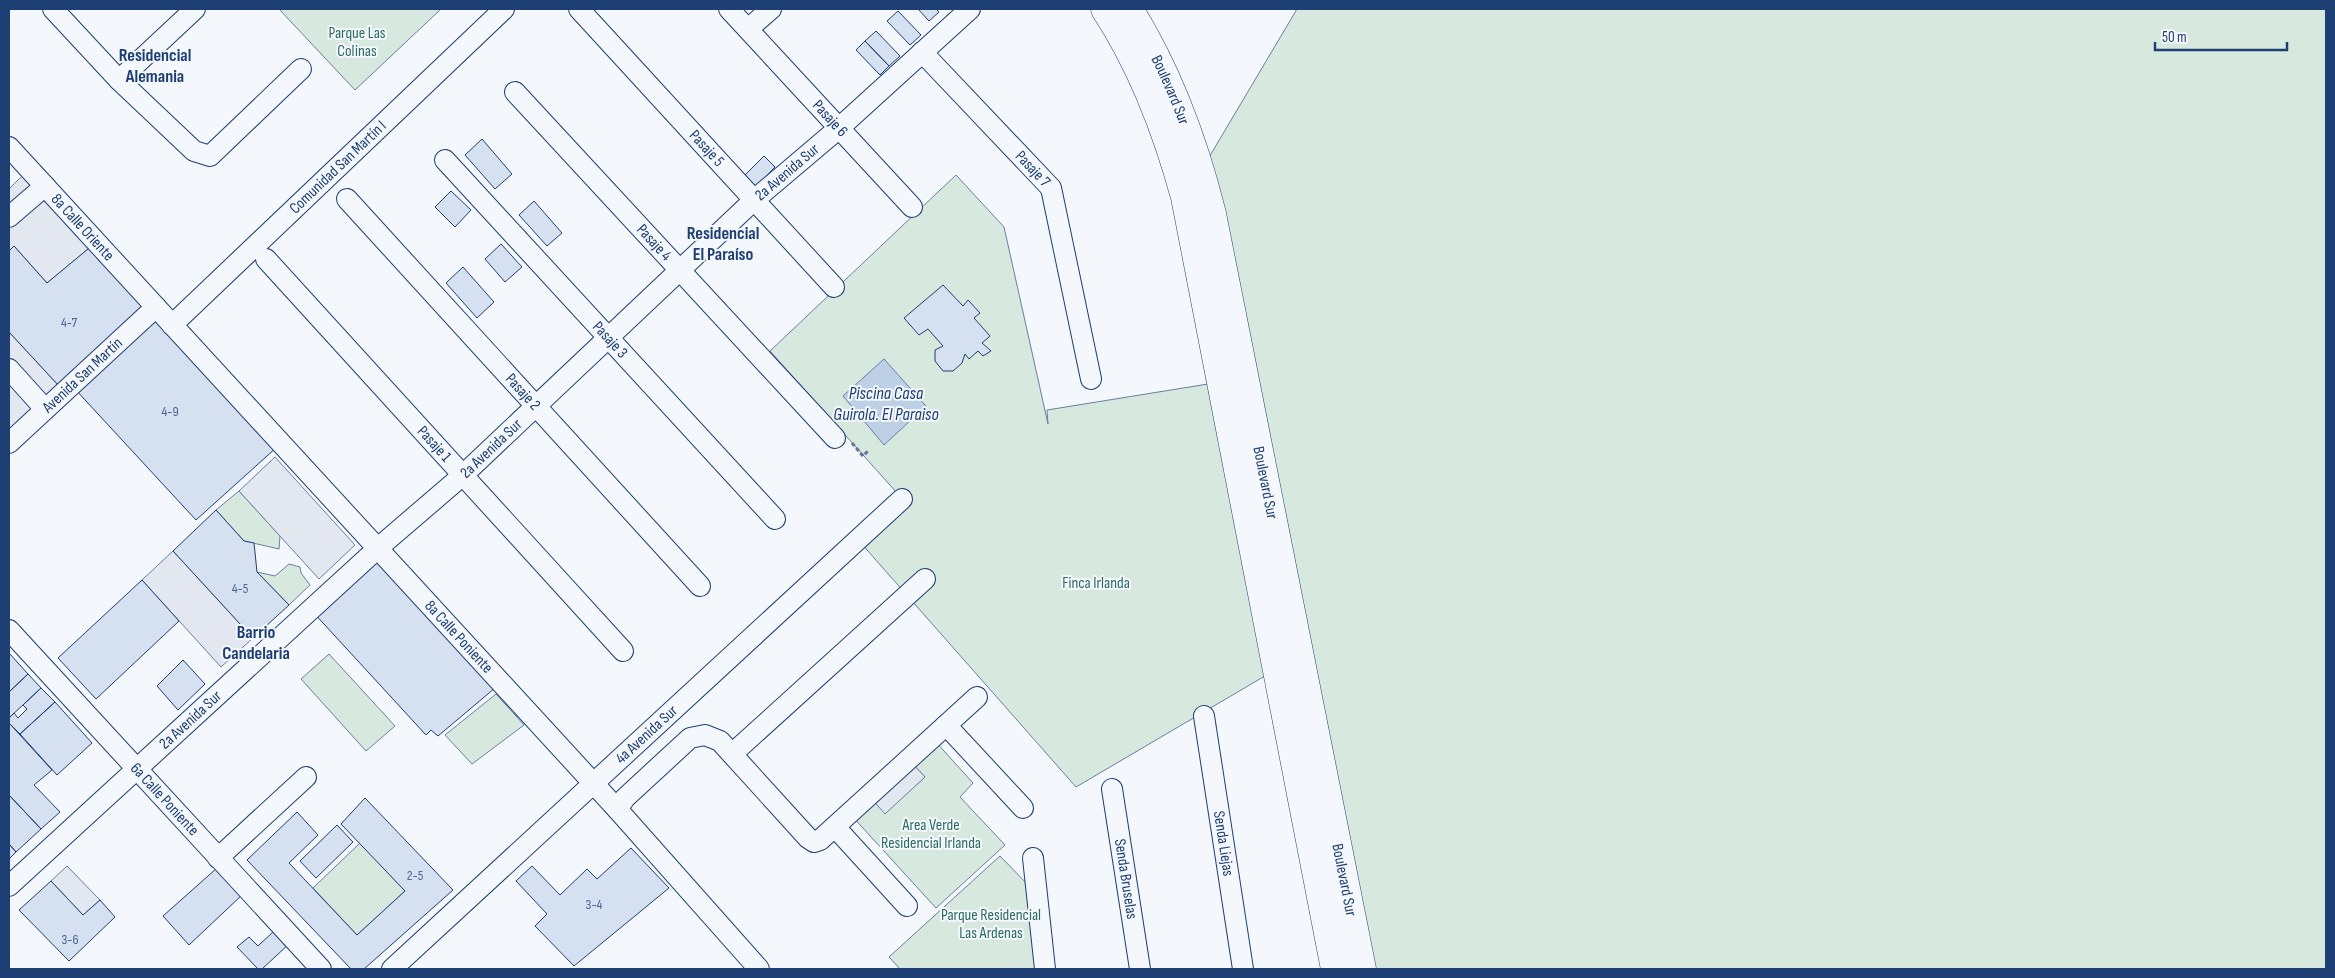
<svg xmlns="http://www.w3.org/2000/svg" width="2335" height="978" viewBox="0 0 2335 978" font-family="'Sofia Sans Condensed',sans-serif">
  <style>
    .green { fill: #d7e8df; stroke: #687fa3 }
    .parking { fill: #e3e8f0; stroke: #687fa3 }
    .water { fill: #bed0e5; stroke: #687fa3 }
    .building { fill: #d5e0f0; stroke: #1d3f73 }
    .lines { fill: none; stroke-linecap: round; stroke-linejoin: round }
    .minor-casing { stroke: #1d3f73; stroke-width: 22 }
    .highway-casing { stroke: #1d3f73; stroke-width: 29 }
    .path { stroke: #5e769c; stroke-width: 3; stroke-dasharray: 4 2.5; stroke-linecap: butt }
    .minor { stroke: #f4f7fb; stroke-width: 20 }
    .highway { stroke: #f4f7fb; stroke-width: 28 }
    .labels { text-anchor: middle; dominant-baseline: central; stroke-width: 4; stroke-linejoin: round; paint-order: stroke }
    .number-label { font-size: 14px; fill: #4b6792 }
    .park-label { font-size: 16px; fill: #2c6c60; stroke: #f4f7fb }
    .street-label { font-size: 16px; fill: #1d3f73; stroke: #f4f7fb }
    .neighbourhood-label { font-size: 18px; font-weight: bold; fill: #1d3f73; stroke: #f4f7fb }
    .water-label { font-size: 18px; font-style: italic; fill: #1d3f73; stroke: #f4f7fb }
  </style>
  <rect width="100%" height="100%" fill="#f4f7fb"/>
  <path class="green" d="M279,9H441L355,90Z
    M1297,9H2326V969H1373L1208,159Z
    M956,175L1004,227L1048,424L1047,410L1208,384L1270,673L1076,787L860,542L906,503L770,351Z
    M239,491L280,536L279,549L244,541L216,510Z
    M289,564L300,567L301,573L310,585L289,605L257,572L275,576Z
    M329,654L395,726L366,751L301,679Z
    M496,694L524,725L472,764L445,735Z
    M935,741L973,783L960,797L1005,845L936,908L851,815L871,798L885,813L925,777L911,762Z
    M360,843L405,891L357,935L313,888Z
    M1000,856L1032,889L1044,969H900L889,957Z"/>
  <path class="parking" d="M26,172L94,244L47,283L14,246L9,251V189Z
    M9,332L59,386L9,430Z
    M275,457L355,545L319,579L239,491Z
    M173,551L253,638L221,667L142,580Z
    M911,762L925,777L885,814L871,798Z
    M67,866L100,900L83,915L51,881Z"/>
  <path class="water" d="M884,359L926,406L884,445L843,396Z"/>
  <path class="building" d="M918,9H936L939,12L929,21Z
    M898,11L921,35L910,45L887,21Z
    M876,31L900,56L889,66L865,41Z
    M865,41L889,66L880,75L856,50Z
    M482,139L512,174L495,189L465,155Z
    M764,156L775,167L752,191L741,179Z
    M451,191L471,210L455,227L435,207Z
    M534,201L562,233L547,246L519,215Z
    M94,244L146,301L142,311L59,386L9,332V251L14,246L47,283Z
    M501,244L522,267L505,282L485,259Z
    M463,267L494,302L477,318L446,283Z
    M943,285L963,306L968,300L980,313L974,318L990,336L982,343L991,351L983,356L978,351L969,359L965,354L962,363L953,371H943L935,361V350L943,346L928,329L919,335L904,318Z
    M151,318L164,323L277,447L196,520L74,388Z
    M216,510L244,541L254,543L257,572L289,605L253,638L173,551Z
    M375,553L495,688L438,736L431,730L426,735L312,611Z
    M142,580L179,621L96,699L58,658Z
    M9,653L28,674L9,692Z
    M183,660L205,684L178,710L157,686Z
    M28,674L41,688L9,718V692Z
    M41,688L55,702L20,734L9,723V718L14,713L18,718L27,709L23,705Z
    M55,702L92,743L57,775L20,734Z
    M9,723L52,770L34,785L60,812L41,829L9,795Z
    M9,795L41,829L16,852L9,844Z
    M365,798L453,890L364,969H351L247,860L297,812L318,835L289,863L357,935L405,891L341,824Z
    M337,825L353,842L316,878L300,861Z
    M9,844L16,852L9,859Z
    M631,848L669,888L574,966L535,926L547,914L516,881L532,866L560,895L587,869L597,879Z
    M217,868L242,895L189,945L163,916Z
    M51,881L83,915L100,900L115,917L69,961L19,910Z
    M275,930L289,944L262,969H258L237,947L249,937L258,946Z"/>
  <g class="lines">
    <g class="minor-casing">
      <g id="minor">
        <path d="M53,9L119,80L194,151L210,156L301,69"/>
        <path id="s1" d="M579,9L834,287"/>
        <path id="s2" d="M729,9L912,207"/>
        <path d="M748,29L771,9"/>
        <path id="s3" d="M922,52L1051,188L1091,379"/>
        <path d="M119,80L195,9"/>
        <path id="s4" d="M515,92L835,438"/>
        <path id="s5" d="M9,147L617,809L759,969"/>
        <path id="s6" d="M445,160L775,519"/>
        <path id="s7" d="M347,199L700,586"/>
        <path d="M9,217L45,186"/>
        <path id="s8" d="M266,259L623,651"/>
        <path id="s9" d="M172,325L504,9"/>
        <path d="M9,369L45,409"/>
        <path id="s10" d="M9,443L156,307"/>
        <path id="s11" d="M9,630L321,969"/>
        <path id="s12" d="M1204,716L1243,969"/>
        <path d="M946,725L1023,808"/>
        <path d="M732,754L925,579"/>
        <path id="s13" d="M1112,789L1140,969"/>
        <path d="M617,809L625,798L690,738L705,735L720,741L808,838L814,842L820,840L977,697"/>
        <path d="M835,827L907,906"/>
        <path d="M218,858L306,777"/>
        <path d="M1033,858L1045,969"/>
        <path id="s14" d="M9,886L378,548L463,475L753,201L838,129L970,9"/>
        <path id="s15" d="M392,969L902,499"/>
      </g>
    </g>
    <g class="highway-casing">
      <g id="highway">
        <path d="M1105,9C1143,67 1167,131 1185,197L1335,969"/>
        <path id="s16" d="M1129,9C1169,73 1194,142 1212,214L1362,969"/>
      </g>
    </g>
    <path class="path" d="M852,443L863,456L869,450"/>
    <use href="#minor" class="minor"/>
    <use href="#highway" class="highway"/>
  </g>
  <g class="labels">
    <g class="number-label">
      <text x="69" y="322">4-7</text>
      <text x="170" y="411">4-9</text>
      <text x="240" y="588">4-5</text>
      <text x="415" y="875">2-5</text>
      <text x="594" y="904">3-4</text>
      <text x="70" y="939">3-6</text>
    </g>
    <g class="park-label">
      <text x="357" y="33">Parque Las<tspan x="357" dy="18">Colinas</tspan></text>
      <text x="1096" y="583">Finca Irlanda</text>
      <text x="931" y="825">Area Verde<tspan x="931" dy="18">Residencial Irlanda</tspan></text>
      <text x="991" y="915">Parque Residencial<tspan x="991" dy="18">Las Ardenas</tspan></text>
    </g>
    <g class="street-label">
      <text stroke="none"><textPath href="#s16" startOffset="91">Boulevard Sur</textPath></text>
      <text stroke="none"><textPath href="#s2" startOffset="149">Pasaje 6</textPath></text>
      <text stroke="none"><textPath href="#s1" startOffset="189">Pasaje 5</textPath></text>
      <text stroke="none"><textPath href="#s9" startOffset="229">Comunidad San Martín I</textPath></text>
      <text stroke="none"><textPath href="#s3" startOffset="161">Pasaje 7</textPath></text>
      <text stroke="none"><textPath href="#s14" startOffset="1056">2a Avenida Sur</textPath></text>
      <text stroke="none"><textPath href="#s5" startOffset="109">8a Calle Oriente</textPath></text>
      <text stroke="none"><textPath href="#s4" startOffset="205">Pasaje 4</textPath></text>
      <text stroke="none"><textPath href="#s6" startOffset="244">Pasaje 3</textPath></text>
      <text stroke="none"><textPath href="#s10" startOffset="100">Avenida San Martín</textPath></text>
      <text stroke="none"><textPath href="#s7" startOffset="261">Pasaje 2</textPath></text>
      <text stroke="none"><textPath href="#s8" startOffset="250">Pasaje 1</textPath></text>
      <text stroke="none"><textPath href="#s14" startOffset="651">2a Avenida Sur</textPath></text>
      <text stroke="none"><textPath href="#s16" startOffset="496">Boulevard Sur</textPath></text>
      <text stroke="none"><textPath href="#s5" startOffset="665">8a Calle Poniente</textPath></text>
      <text stroke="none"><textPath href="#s14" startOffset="246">2a Avenida Sur</textPath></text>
      <text stroke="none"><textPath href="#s15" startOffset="346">4a Avenida Sur</textPath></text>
      <text stroke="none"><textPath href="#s11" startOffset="230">6a Calle Poniente</textPath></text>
      <text stroke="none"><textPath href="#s12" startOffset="129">Senda Liejas</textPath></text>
      <text stroke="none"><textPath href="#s13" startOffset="91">Senda Bruselas</textPath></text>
      <text stroke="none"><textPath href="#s16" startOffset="901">Boulevard Sur</textPath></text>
    </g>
    <g class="neighbourhood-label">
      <text x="155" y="55">Residencial<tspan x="155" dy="21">Alemania</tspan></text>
      <text x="723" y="233">Residencial<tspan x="723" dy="21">El Paraíso</tspan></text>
      <text x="256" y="632">Barrio<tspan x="256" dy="21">Candelaria</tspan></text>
    </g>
    <g class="water-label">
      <text x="886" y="393">Piscina Casa<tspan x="886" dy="21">Guirola. El Paraiso</tspan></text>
    </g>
  </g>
  <rect width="2335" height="978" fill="none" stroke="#1d3f73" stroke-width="20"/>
  <path d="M2155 42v8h132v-8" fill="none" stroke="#1d3f73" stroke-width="2.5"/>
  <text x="2162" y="42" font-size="15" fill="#1d3f73" stroke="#f4f7fb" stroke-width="4" paint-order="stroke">50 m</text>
</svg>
